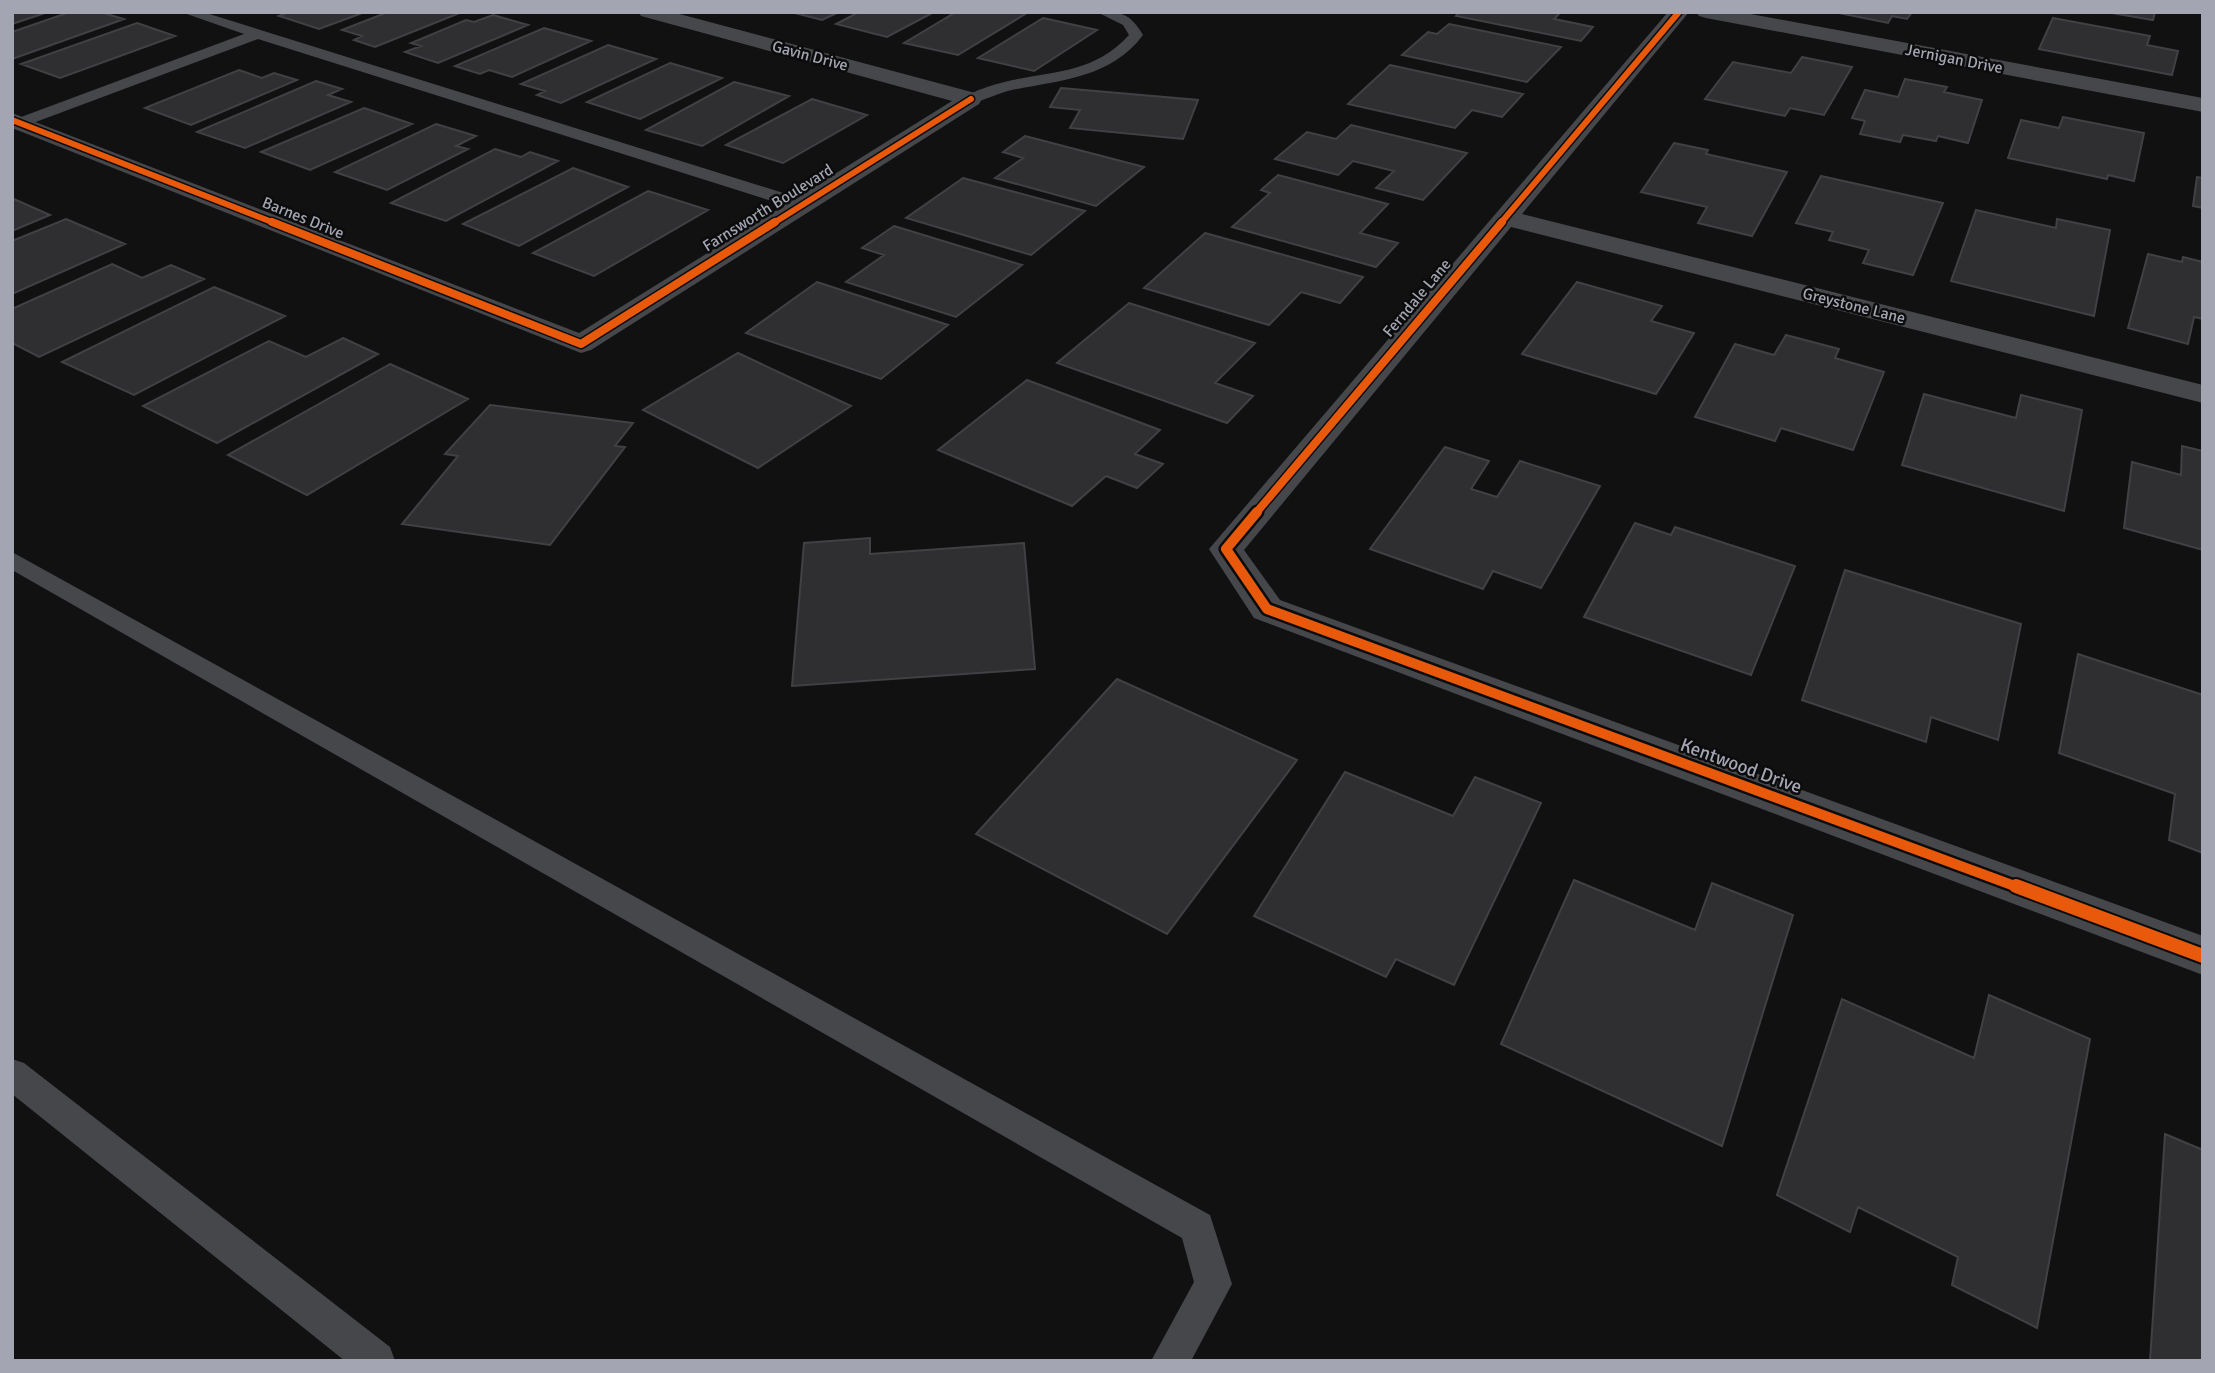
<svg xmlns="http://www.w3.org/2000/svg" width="2215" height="1373" viewBox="0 0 2215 1373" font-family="Signika,sans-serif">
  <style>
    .building { fill: #2f2f31; stroke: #414145; stroke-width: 2 }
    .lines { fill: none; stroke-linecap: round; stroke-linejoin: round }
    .service { fill: #46474a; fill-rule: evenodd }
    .minor { fill: #46474a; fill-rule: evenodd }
    .cycleway-far3-casing { stroke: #0c0c0d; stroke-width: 9 }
    .cycleway-far2-casing { stroke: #0c0c0d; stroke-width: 11 }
    .cycleway-far1-casing { stroke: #0c0c0d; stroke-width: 15 }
    .cycleway-casing { stroke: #0c0c0d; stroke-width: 18 }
    .cycleway-far3 { stroke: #e8590c; stroke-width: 6 }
    .cycleway-far2 { stroke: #e8590c; stroke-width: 8 }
    .cycleway-far1 { stroke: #e8590c; stroke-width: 10 }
    .cycleway { stroke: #e8590c; stroke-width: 14 }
    .labels { text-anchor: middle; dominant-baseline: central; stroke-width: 5; stroke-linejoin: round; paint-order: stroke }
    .far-street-label { font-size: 16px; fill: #a3a5b2; stroke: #0c0c0d }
    .street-label { font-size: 19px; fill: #a3a5b2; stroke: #0c0c0d }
  </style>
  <rect width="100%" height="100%" fill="#111112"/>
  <path class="building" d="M12,12H48L12,24Z
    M70,12H100L124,19L12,59V32Z
    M289,12H365L319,29L279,16Z
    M388,12H462L375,47L354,40L362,36L342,30Z
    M791,12H839L822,20Z
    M859,12H934L887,37L836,24Z
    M956,12H1023L1027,13L958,55L904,43Z
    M1460,12H1561L1554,19L1593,27L1581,41L1456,16Z
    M1834,12H1912L1907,19L1892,16L1888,23Z
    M2106,12H2155L2153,20Z
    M493,15L528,25L438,63L405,52L421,46L411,43L466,20L474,22Z
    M1043,18L1097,30L1034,71L978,58Z
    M2053,18L2150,36L2147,45L2178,51L2172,75L2039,49Z
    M137,23L175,36L60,78L21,64Z
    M1449,24L1561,47L1527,82L1402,55L1428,32L1437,34Z
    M544,28L591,41L512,77L489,70L480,74L455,66Z
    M608,45L656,59L561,103L537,95L545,91L521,84Z
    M1802,57L1852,67L1824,115L1790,108L1785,116L1705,99L1733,62L1791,73Z
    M670,63L722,78L640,119L587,102Z
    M1390,65L1523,94L1502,117L1472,110L1455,128L1348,104Z
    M239,70L262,78L274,73L297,80L191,125L145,108Z
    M1905,79L1947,87L1944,92L1982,100L1968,143L1938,136L1936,141L1903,135L1900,142L1860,134L1865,121L1852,118L1865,90L1898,97Z
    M316,81L342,89L328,95L351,102L245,148L197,132Z
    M734,82L789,96L702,146L646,130Z
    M1061,88L1198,100L1183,139L1070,128L1080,110L1050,107Z
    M812,99L867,115L783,163L726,145Z
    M364,108L412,124L310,170L261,152Z
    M2063,117L2144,133L2134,181L2108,175L2107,179L2008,158L2021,120L2059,128Z
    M436,124L476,136L456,146L468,149L387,190L335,172Z
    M1351,125L1467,153L1423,200L1376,188L1394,171L1353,161L1338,175L1275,159L1307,132L1336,139Z
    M1025,136L1144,167L1096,206L995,178L1023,158L1003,152Z
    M1674,143L1708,150L1706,154L1787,172L1752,236L1698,223L1707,207L1641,192Z
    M495,149L521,157L530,152L558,161L446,221L391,203Z
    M573,168L628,187L519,246L463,224Z
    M1278,175L1388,204L1360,233L1398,243L1376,267L1232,227L1270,193L1261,190Z
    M1821,176L1943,203L1913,275L1863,263L1869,250L1829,240L1833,232L1796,223Z
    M2197,177L2203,178V208L2193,206Z
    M963,178L1085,211L1031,255L906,218Z
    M648,191L708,210L594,276L533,253Z
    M12,199H14L50,215L12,231Z
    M1976,210L2056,228L2057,219L2110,230L2094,316L1951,281Z
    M66,219L125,244L12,294V241Z
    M894,226L1022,265L956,317L846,282L884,255L862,248Z
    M1205,233L1363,277L1340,303L1301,292L1269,325L1144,288Z
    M2148,254L2182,262L2183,257L2203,262V319L2194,317L2188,344L2128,328Z
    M112,264L142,278L171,265L204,279L39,357L12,343V309Z
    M817,282L948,325L881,379L746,333Z
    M1577,282L1662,306L1651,321L1694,333L1656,394L1522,354Z
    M214,287L285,316L134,395L62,362Z
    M1129,303L1255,343L1215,383L1253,396L1227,423L1057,363Z
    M1786,335L1839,349L1835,358L1884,372L1853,450L1781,428L1775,441L1695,417L1735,344L1774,355Z
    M343,338L378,354L217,443L143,406L269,341L306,357Z
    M738,353L851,406L758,468L643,410Z
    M390,364L468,399L307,495L228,455Z
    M1027,380L1160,430L1135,454L1163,464L1137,488L1106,476L1072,506L938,450Z
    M1924,394L2016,418L2021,395L2082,410L2064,511L1902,465Z
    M490,405L633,423L615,446L625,447L550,545L402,524L458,456L445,454Z
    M2182,446L2203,451V550L2124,528L2132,462L2181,475Z
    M1445,447L1489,461L1471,489L1497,497L1520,461L1600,486L1541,588L1493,571L1483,589L1370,549Z
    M1635,523L1671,535L1675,527L1795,566L1751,675L1584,617Z
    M870,538V554L1024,543L1035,669L792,686L804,543Z
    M1845,570L2021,624L1998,740L1931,717L1926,742L1802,700Z
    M2078,654L2203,695V853L2169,840L2175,794L2059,753Z
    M1117,679L1297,760L1167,934L976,834Z
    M1345,772L1453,816L1475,777L1541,803L1454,985L1396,959L1386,977L1254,916Z
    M1574,880L1695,930L1712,883L1793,915L1722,1146L1501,1044Z
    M1989,995L2090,1039L2037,1328L1952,1285L1958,1257L1858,1207L1850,1232L1777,1195L1842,999L1974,1058Z
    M2165,1134L2203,1150V1361H2150Z"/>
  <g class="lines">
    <path class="service" d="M181,12H203L809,201L812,205L809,209H797L258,39L25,126L19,128L12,125L13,120L244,34Z
      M1097,12C1122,12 1130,13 1143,35C1111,78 1061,80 1012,90C998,93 985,100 971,104L963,99C969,93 979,90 987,87C1039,69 1088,80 1129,35L1123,25Z
      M12,552L1210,1215L1232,1284L1191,1361H1151L1194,1282L1182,1238L12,570Z
      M12,1059L24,1063L390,1347L395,1361H345L12,1094Z"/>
    <path class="minor" d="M638,12H672L979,94L982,99L979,104L591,350L581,353L12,128V113L579,333L952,101L641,16Z
      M1668,12H1689L1522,214L2203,385V403L1511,227L1244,550L1280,600L2203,936V975L1254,618L1209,549Z
      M1696,12H1740L2203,98V112L1706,18L1699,16Z"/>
    <g class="cycleway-far3-casing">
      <path id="cycleway-far3" d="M12,120L277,224
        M772,224L971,99
        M1500,224L1679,12"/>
    </g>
    <g class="cycleway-far2-casing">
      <path id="cycleway-far2" d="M272,222L581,344L775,222
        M1256,513L1502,222"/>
    </g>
    <g class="cycleway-far1-casing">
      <path id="cycleway-far1" d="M1257,512L1226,549L1267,609L2020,888"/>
    </g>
    <g class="cycleway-casing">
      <path id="cycleway" d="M2016,886L2203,956"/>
    </g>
    <use href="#cycleway-far3" class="cycleway-far3"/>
    <use href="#cycleway-far2" class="cycleway-far2"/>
    <use href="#cycleway-far1" class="cycleway-far1"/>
    <use href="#cycleway" class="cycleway"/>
  </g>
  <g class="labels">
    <g class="far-street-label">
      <text transform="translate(810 56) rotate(15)">Gavin Drive</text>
      <text transform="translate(1954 59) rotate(11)">Jernigan Drive</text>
      <text transform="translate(768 208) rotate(-32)">Farnsworth Boulevard</text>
      <text transform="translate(303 218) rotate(22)">Barnes Drive</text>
      <text transform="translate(1417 298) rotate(-50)">Ferndale Lane</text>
      <text transform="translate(1854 306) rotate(14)">Greystone Lane</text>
    </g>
    <g class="street-label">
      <text transform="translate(1741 766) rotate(20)">Kentwood Drive</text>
    </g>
  </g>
  <rect width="2215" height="1373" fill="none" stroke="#a3a5b2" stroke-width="28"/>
</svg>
